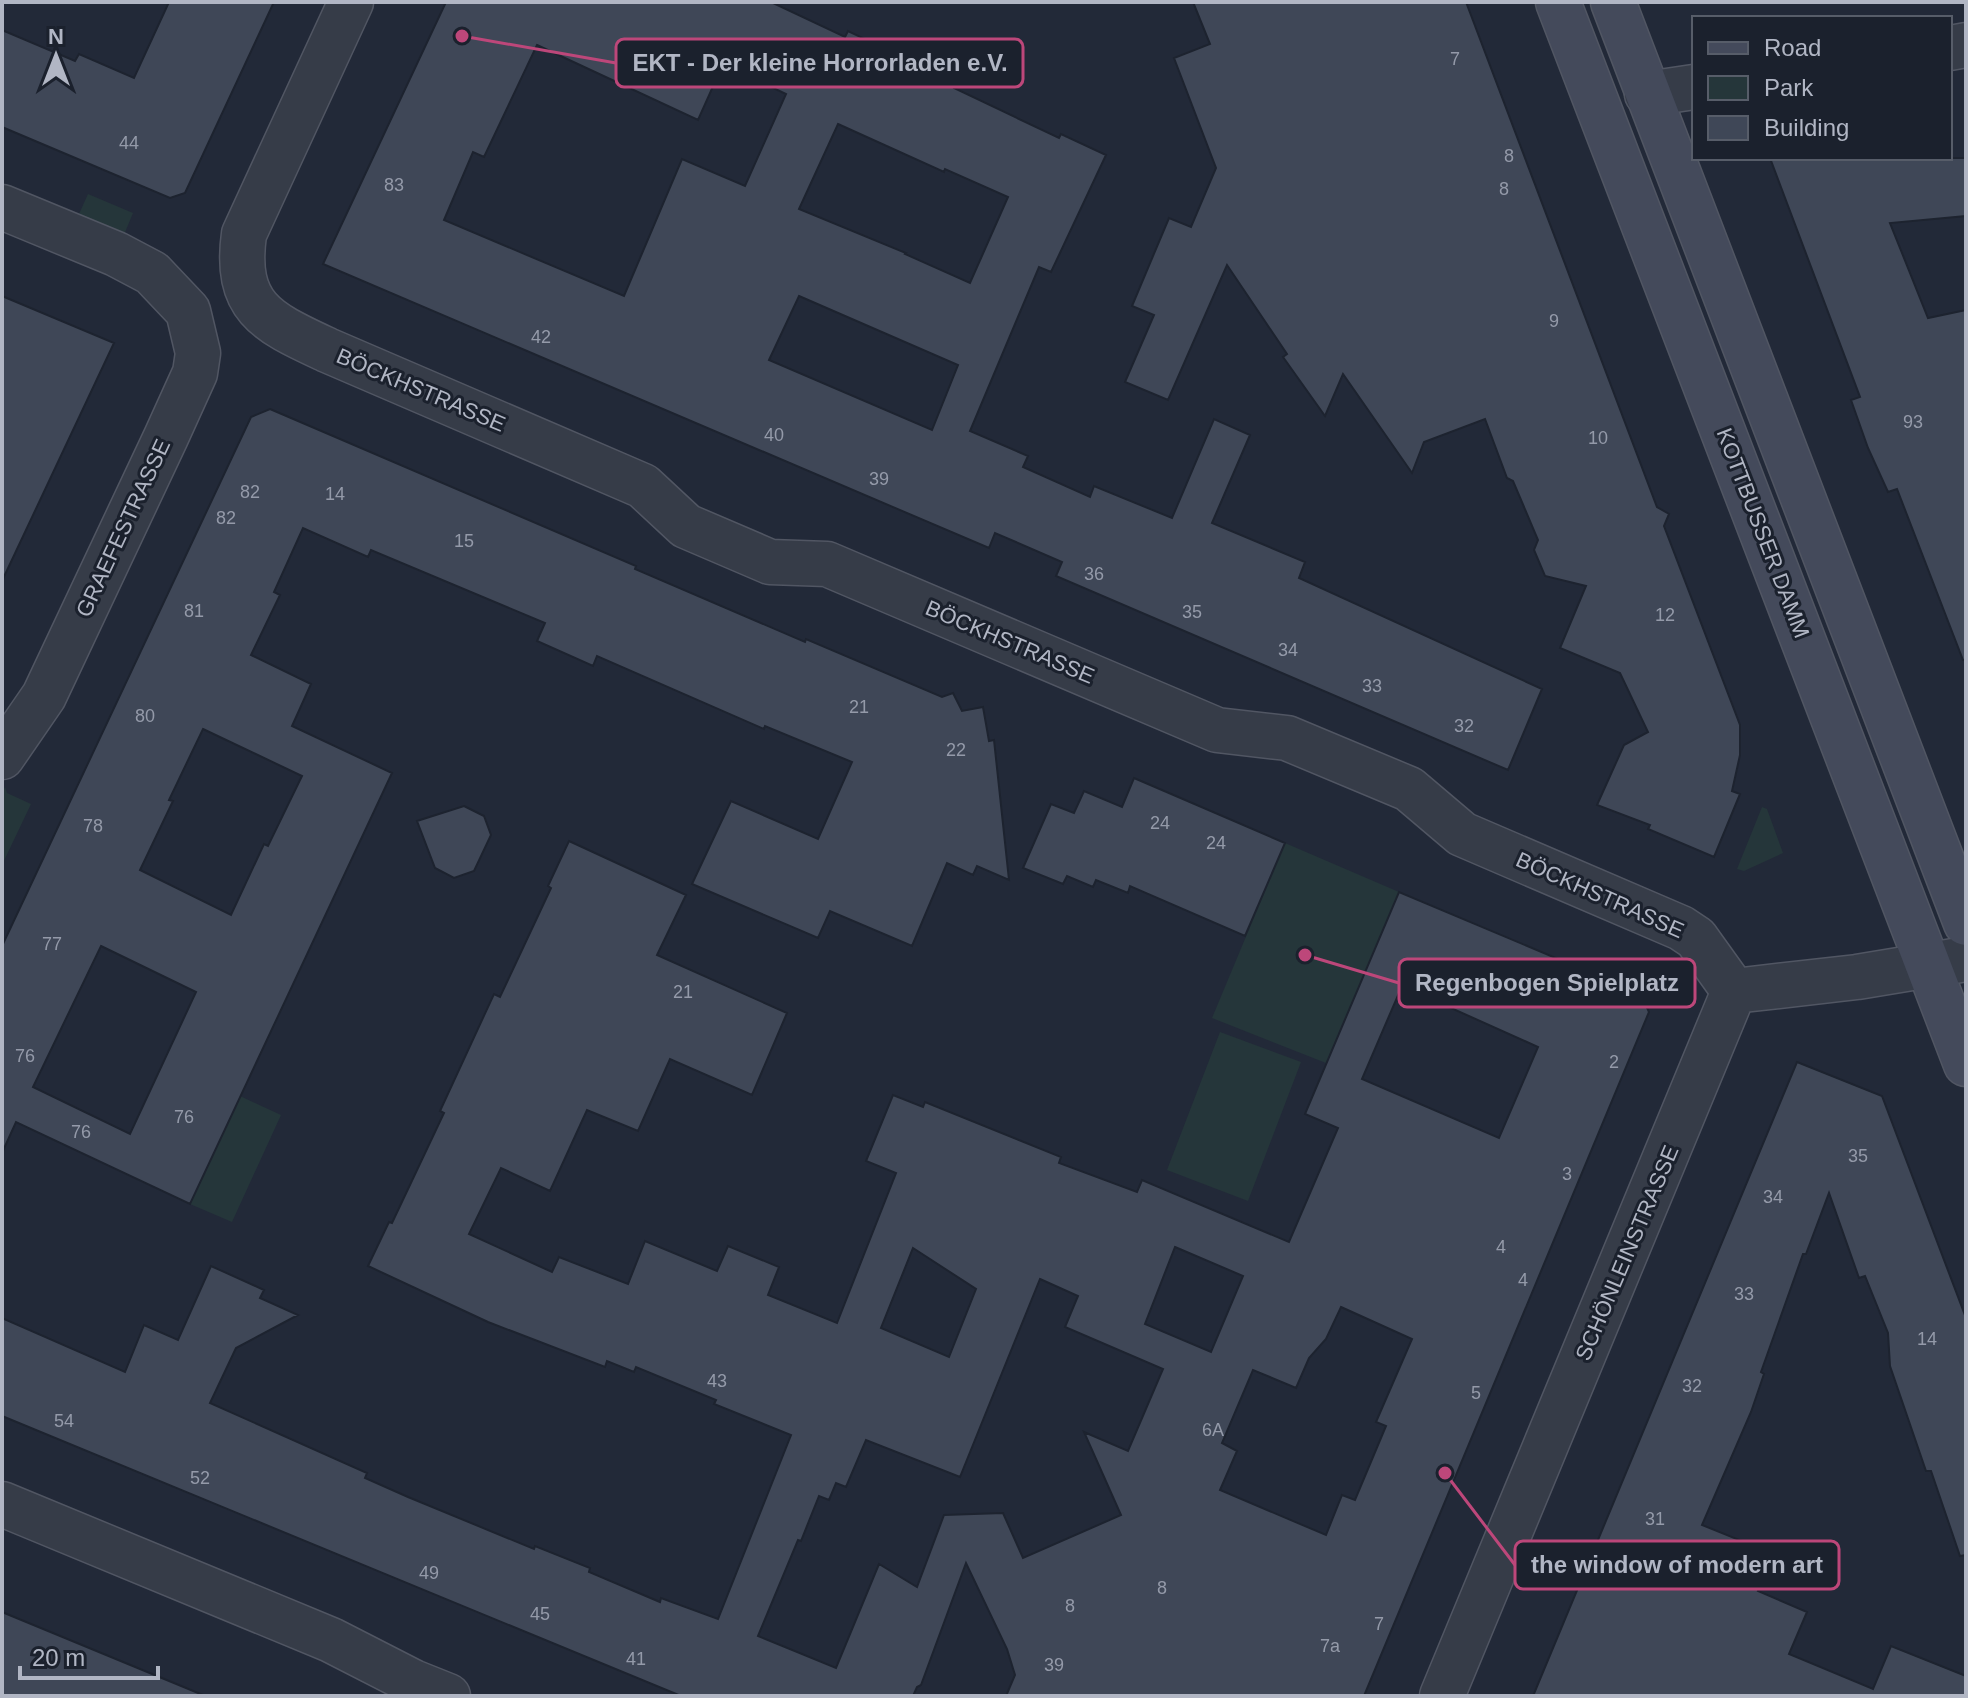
<svg xmlns="http://www.w3.org/2000/svg" width="1968" height="1698" viewBox="0 0 1968 1698" font-family="Arial,sans-serif">
  <style>
    .green { fill: #25363a }
    .building { fill: #3f4757; stroke: #1d232f; stroke-width: 2; fill-rule: evenodd }
    .lines { fill: none; stroke-linecap: round; stroke-linejoin: round }
    .street-casing { stroke: #515663; stroke-width: 47 }
    .secondary-casing { stroke: #515663; stroke-width: 47 }
    .street { stroke: #363c48; stroke-width: 44 }
    .secondary { stroke: #444a5b; stroke-width: 44 }
    .labels { text-anchor: middle; dominant-baseline: central; stroke-width: 6; stroke-linejoin: round; paint-order: stroke }
    .number-label { font-size: 18px; fill: #949aa9 }
    .street-label { font-size: 22px; fill: #b1b6c4; stroke: #1b212d }
    .leader { fill: none; stroke: #bd477a; stroke-width: 3 }
    .callout-dot { fill: #bd477a; stroke: #1b212d; stroke-width: 3 }
    .callout { fill: #1b212d; stroke: #bd477a; stroke-width: 3 }
    .callout-label { font-size: 24px; text-anchor: middle; font-weight: bold; fill: #b1b6c4 }
  </style>
  <rect width="100%" height="100%" fill="#222938"/>
  <path class="green" d="M88,194L133,213L121,242L75,223Z
    M5,787L7,793L31,804L2,865V793Z
    M1762,807L1767,809L1783,853L1744,871L1737,869Z
    M1285,843L1399,892L1326,1063L1212,1018Z
    M1220,1032L1301,1062L1248,1201L1167,1170Z
    M240,1096L281,1115L232,1222L190,1204Z"/>
  <path class="building" d="M169,2H274L185,193L170,198L2,127V30L75,61L79,54L134,78Z
    M446,2H771L845,37L848,31L956,82L954,88L1059,138L1061,134L1106,155L1051,272L1039,267L970,431L1028,456L1023,467L1090,497L1094,486L1172,518L1214,419L1250,435L1212,523L1305,562L1299,578L1542,689L1508,770L1056,576L1062,562L995,533L989,548L323,264ZM537,45L698,120L723,64L786,94L745,186L682,159L624,296L444,220L473,152L484,157ZM838,124L944,172L945,169L1008,197L970,283L905,254L906,253L799,209ZM799,296L958,365L932,430L769,360Z
    M1193,2H1466L1657,507L1669,514L1664,526L1740,725V755L1732,791L1740,794L1714,857L1648,829L1650,825L1597,805L1624,745L1648,732L1620,673L1560,648L1586,586L1545,576L1534,550L1538,540L1513,481L1507,478L1485,419L1424,442L1412,473L1343,374L1325,416L1283,357L1287,354L1227,265L1168,400L1125,382L1154,315L1132,306L1169,218L1191,227L1216,168L1174,58L1210,44Z
    M1770,158H1966V216L1890,223L1928,318L1966,310V660H1963L1897,489L1888,492L1868,448L1851,400L1860,397Z
    M2,296L114,343L2,581Z
    M270,409L636,566L635,569L805,642L806,639L942,697L953,693L962,711L983,707L989,741L994,740L1009,880L977,866L973,875L947,863L912,946L830,911L818,938L692,884L731,801L818,839L852,762L765,726L764,729L597,656L593,666L537,641L545,623L371,550L368,557L303,528L274,592L280,595L251,655L311,684L292,726L392,773L190,1204L16,1122L2,1153V946L251,417ZM203,729L302,776L268,846L264,844L231,915L140,870L173,801L169,800ZM101,946L196,992L130,1134L33,1087Z
    M1134,778L1285,843L1245,936L1130,886L1128,893L1096,880L1093,887L1067,876L1063,884L1023,868L1051,804L1074,813L1084,791L1122,807Z
    M464,806L484,816L491,835L474,871L454,878L435,868L417,821Z
    M569,841L686,895L657,955L787,1013L752,1095L670,1059L638,1131L587,1110L550,1191L501,1168L469,1234L552,1272L559,1257L628,1284L645,1241L717,1271L728,1246L779,1267L768,1295L837,1323L896,1173L866,1161L893,1095L923,1107L925,1102L1061,1157L1059,1163L1137,1192L1142,1180L1289,1242L1338,1128L1305,1114L1399,892L1641,994L1649,1012L1364,1696H1006L1015,1675L1007,1649L966,1563L921,1685L917,1687L913,1696H681L2,1416V1318L125,1372L144,1325L178,1340L211,1266L264,1290L260,1298L298,1315L236,1348L210,1403L367,1473L365,1478L408,1497L534,1549L535,1546L590,1568L589,1572L660,1602L661,1598L718,1619L791,1435L714,1404L716,1400L636,1367L634,1372L607,1361L605,1367L488,1322L368,1266L389,1222L392,1223L444,1113L440,1111L494,994L500,997L551,888L548,886ZM1402,986L1538,1047L1499,1138L1362,1079ZM1175,1247L1243,1276L1211,1352L1145,1324ZM913,1248L976,1289L949,1357L881,1328ZM1040,1279L1078,1296L1065,1327L1163,1369L1128,1451L1084,1432L1121,1515L1023,1558L1003,1513L944,1515L917,1587L879,1564L836,1668L758,1636L798,1540L801,1541L819,1496L829,1500L836,1483L846,1487L866,1440L960,1477ZM1341,1307L1412,1339L1376,1422L1386,1426L1355,1500L1342,1495L1326,1535L1220,1490L1237,1451L1222,1443L1253,1370L1296,1388L1309,1358L1326,1339Z
    M1797,1062L1882,1096L1966,1318V1555L1960,1556L1931,1471H1926L1890,1366L1888,1333L1865,1276L1859,1278L1829,1193L1806,1254H1803L1761,1372L1764,1374L1751,1412L1702,1525L1774,1554L1758,1591L1807,1612L1789,1654L1873,1689L1891,1646L1966,1676V1696H1533Z
    M2,1612L203,1695V1696H2Z"/>
  <g class="lines">
    <g class="street-casing">
      <path id="street" d="M351,2L244,234C234,308 267,322 327,350L643,486L686,526L770,562L827,564L1217,730L1287,738L1409,789L1462,834L1681,928L1696,938L1734,991
        M1950,48L1966,45
        M1647,94L1694,87
        M2,207L116,254L152,273L188,311L198,353L195,373L166,437L44,696L2,757
        M1734,991L1857,977L1966,959
        M2,1504L331,1640L413,1682L448,1696
        M1442,1696L1734,991"/>
    </g>
    <g class="secondary-casing">
      <path id="secondary" d="M1558,2L1966,1064
        M1613,2L1966,923"/>
    </g>
    <use href="#street" class="street"/>
    <use href="#secondary" class="secondary"/>
  </g>
  <g class="labels">
    <g class="number-label">
      <text x="1455" y="59">7</text>
      <text x="129" y="143">44</text>
      <text x="1509" y="156">8</text>
      <text x="394" y="185">83</text>
      <text x="1504" y="189">8</text>
      <text x="1554" y="321">9</text>
      <text x="541" y="337">42</text>
      <text x="1913" y="422">93</text>
      <text x="774" y="435">40</text>
      <text x="1598" y="438">10</text>
      <text x="879" y="479">39</text>
      <text x="250" y="492">82</text>
      <text x="335" y="494">14</text>
      <text x="226" y="518">82</text>
      <text x="464" y="541">15</text>
      <text x="1094" y="574">36</text>
      <text x="194" y="611">81</text>
      <text x="1192" y="612">35</text>
      <text x="1665" y="615">12</text>
      <text x="1288" y="650">34</text>
      <text x="1372" y="686">33</text>
      <text x="859" y="707">21</text>
      <text x="145" y="716">80</text>
      <text x="1464" y="726">32</text>
      <text x="956" y="750">22</text>
      <text x="1160" y="823">24</text>
      <text x="93" y="826">78</text>
      <text x="1216" y="843">24</text>
      <text x="52" y="944">77</text>
      <text x="683" y="992">21</text>
      <text x="25" y="1056">76</text>
      <text x="1614" y="1062">2</text>
      <text x="184" y="1117">76</text>
      <text x="81" y="1132">76</text>
      <text x="1858" y="1156">35</text>
      <text x="1567" y="1174">3</text>
      <text x="1773" y="1197">34</text>
      <text x="1501" y="1247">4</text>
      <text x="1523" y="1280">4</text>
      <text x="1744" y="1294">33</text>
      <text x="1927" y="1339">14</text>
      <text x="717" y="1381">43</text>
      <text x="1692" y="1386">32</text>
      <text x="1476" y="1393">5</text>
      <text x="64" y="1421">54</text>
      <text x="1213" y="1430">6A</text>
      <text x="200" y="1478">52</text>
      <text x="1655" y="1519">31</text>
      <text x="429" y="1573">49</text>
      <text x="1162" y="1588">8</text>
      <text x="1070" y="1606">8</text>
      <text x="540" y="1614">45</text>
      <text x="1379" y="1624">7</text>
      <text x="1330" y="1646">7a</text>
      <text x="636" y="1659">41</text>
      <text x="1054" y="1665">39</text>
    </g>
    <g class="street-label">
      <text transform="translate(421 390) rotate(23)">BÖCKHSTRASSE</text>
      <text transform="translate(123 528) rotate(-65)">GRAEFESTRASSE</text>
      <text transform="translate(1763 533) rotate(69)">KOTTBUSSER DAMM</text>
      <text transform="translate(1010 642) rotate(23)">BÖCKHSTRASSE</text>
      <text transform="translate(1600 895) rotate(24)">BÖCKHSTRASSE</text>
      <text transform="translate(1627 1253) rotate(-67)">SCHÖNLEINSTRASSE</text>
    </g>
  </g>
  <path class="leader" d="M462 36L616 63M1305 955L1399 983M1445 1473L1515 1565"/>
  <g class="callout-dot">
    <circle cx="462" cy="36" r="8"/>
    <circle cx="1305" cy="955" r="8"/>
    <circle cx="1445" cy="1473" r="8"/>
  </g>
  <g class="callout">
    <rect x="616" y="39" width="407" height="48" rx="8"/>
    <rect x="1399" y="959" width="296" height="48" rx="8"/>
    <rect x="1515" y="1541" width="324" height="48" rx="8"/>
  </g>
  <g class="callout-label">
    <text x="820" y="71">EKT - Der kleine Horrorladen e.V.</text>
    <text x="1547" y="991">Regenbogen Spielplatz</text>
    <text x="1677" y="1573">the window of modern art</text>
  </g>
  <rect width="1968" height="1698" fill="none" stroke="#b1b6c4" stroke-width="8"/>
  <rect x="1692" y="16" width="260" height="144" fill="#1b212d" stroke="#575d69" stroke-width="2"/>
  <rect x="1708" y="42" width="40" height="12" fill="#444a5b" stroke="#575d69" stroke-width="2"/>
  <text x="1764" y="56" font-size="24" fill="#b1b6c4">Road</text>
  <rect x="1708" y="76" width="40" height="24" fill="#25363a" stroke="#575d69" stroke-width="2"/>
  <text x="1764" y="96" font-size="24" fill="#b1b6c4">Park</text>
  <rect x="1708" y="116" width="40" height="24" fill="#3f4757" stroke="#575d69" stroke-width="2"/>
  <text x="1764" y="136" font-size="24" fill="#b1b6c4">Building</text>
  <g transform="translate(56 56)" stroke="#1b212d" stroke-width="6" paint-order="stroke">
  <path d="M0-6L14 30L0 20L-14 30Z" fill="#b1b6c4"/>
  <text y="-12" font-size="22" font-weight="bold" text-anchor="middle" fill="#b1b6c4">N</text>
  </g>
  <path d="M20 1666v12h138v-12" fill="none" stroke="#b1b6c4" stroke-width="4"/>
  <text x="32" y="1666" font-size="24" fill="#b1b6c4" stroke="#1b212d" stroke-width="6" paint-order="stroke">20 m</text>
</svg>
